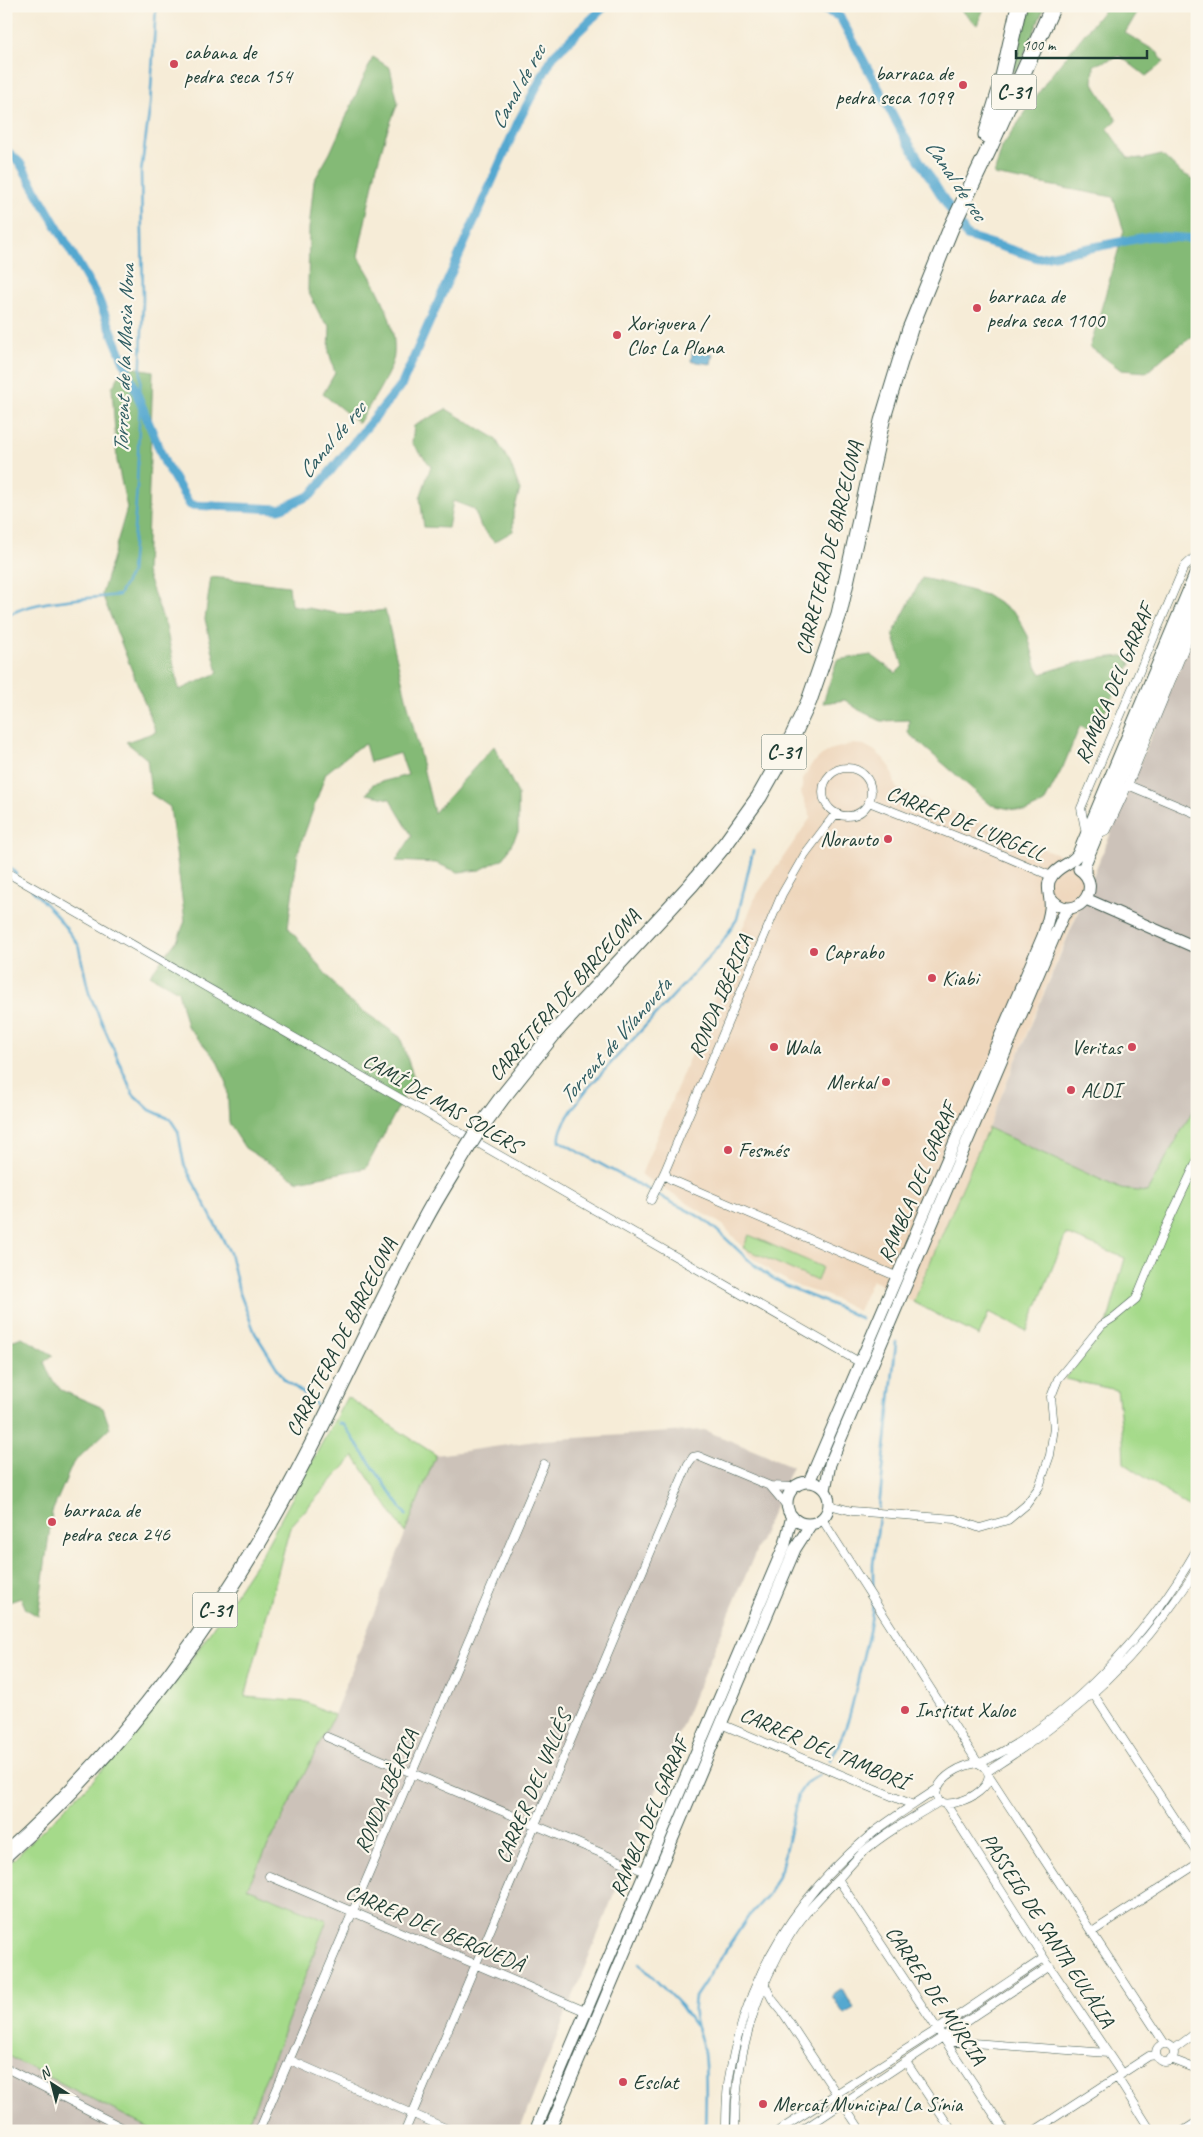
<svg xmlns="http://www.w3.org/2000/svg" width="1203" height="2137" viewBox="0 0 1203 2137" font-family="Caveat,sans-serif">
  <style>
    .built { fill: #eed6bb }
    .industrial { fill: #ccc2b9 }
    .green { fill: #a5da8a; stroke: #628c5f }
    .forest { fill: #84ba76; stroke: #527c55 }
    .water { fill: #55a8d0; stroke: #3a7282 }
    .lines { fill: none; stroke-linecap: round; stroke-linejoin: round }
    .stream { stroke: #55a8d0; stroke-width: 2.5 }
    .canal { stroke: #55a8d0; stroke-width: 9 }
    .street-casing { stroke: #3f574c; stroke-width: 9 }
    .secondary-casing { stroke: #3f574c; stroke-width: 13 }
    .highway-casing { stroke: #3f574c; stroke-width: 17 }
    .street { stroke: #fff; stroke-width: 8 }
    .secondary { stroke: #fff; stroke-width: 11 }
    .highway { stroke: #fff; stroke-width: 15 }
    .highway-bridge-casing { stroke: #3f574c; stroke-width: 17; stroke-linecap: butt }
    .highway-bridge { stroke: #fff; stroke-width: 15 }
    .poi-dot { fill: #d1495b; stroke: #fbf7ec; stroke-width: 2 }
    .labels { text-anchor: middle; dominant-baseline: central; stroke-width: 4.5; stroke-linejoin: round; paint-order: stroke }
    .shield { fill: #fbf7ec; stroke: #61756b; stroke-width: 1 }
    .shield-label { font-size: 20px; font-weight: bold; fill: #1f3d34 }
    .poi-label { font-size: 21px; fill: #1f3d34; stroke: #fbf7ec; text-anchor: start }
    .street-label { font-size: 21px; fill: #1f3d34; stroke: #fbf7ec }
    .water-label { font-size: 22px; font-style: italic; fill: #2f5d63; stroke: #fbf7ec }
  </style>
  <rect width="100%" height="100%" fill="#fbf7ec"/>
  <filter id="ink" filterUnits="userSpaceOnUse"><feTurbulence type="fractalNoise" baseFrequency=".02" numOctaves="2"/><feDisplacementMap in="SourceGraphic" scale="10" xChannelSelector="R" yChannelSelector="G"/><feConvolveMatrix kernelMatrix="1 2 1 2 8 2 1 2 1" color-interpolation-filters="sRGB"/></filter>
  <filter id="wash" filterUnits="userSpaceOnUse"><feTurbulence type="fractalNoise" baseFrequency=".0096" numOctaves="4" result="noise"/><feDisplacementMap in="SourceGraphic" scale="20" xChannelSelector="R" yChannelSelector="G"/><feGaussianBlur stdDeviation="1.12" result="paint"/><feColorMatrix in="noise" values="0 0 0 0 0 0 0 0 0 0 0 0 0 0 0 0 0 1.4 0 .05"/><feComposite in="paint" operator="in"/></filter>
  <g filter="url(#wash)">
    <rect width="100%" height="100%" fill="#f6ecd7"/>
    <path class="built" d="M852,744L864,745L875,751L884,759L891,768L896,788L1094,869L988,1128L913,1302L872,1280L858,1311L828,1296L799,1287L773,1273L751,1257L723,1225L641,1175L755,898L811,817L801,793L803,779L811,765L822,755L833,749Z"/>
    <path class="industrial" d="M1197,626V1103L1147,1192L1121,1189L988,1128Z
      M704,1430L792,1466L677,1737L519,2131H245L327,1921L247,1888L334,1715L436,1455L543,1440Z
      M6,2055L155,2131H6Z"/>
    <path class="green" d="M1197,1103V1506L1194,1511L1124,1463L1123,1439L1117,1390L1065,1379L1106,1328L1125,1258L1066,1234L1027,1331L989,1312L979,1336L913,1302L988,1128L1121,1189L1147,1192Z
      M749,1235L822,1267L817,1281L743,1248Z
      M347,1397L436,1455L405,1533L354,1456L290,1527L245,1697L306,1702L334,1715L247,1888L327,1920L245,2131H155L6,2055V1867L95,1778L189,1663L263,1552Z"/>
    <path class="forest" d="M957,6H985L977,25Z
      M1026,6H1045L1016,73L1011,66Z
      M1107,6H1141L1125,33L1157,52L1164,62L1146,76L1120,56L1094,65L1093,83L1117,120L1107,129L1128,158L1144,159L1162,155L1180,172L1197,181V329L1192,337L1166,355L1147,372L1121,370L1090,347L1124,231L1113,197L994,175L1002,147L1048,79Z
      M373,57L390,68L398,103L386,134L376,169L358,256C376,285 397,320 394,355C392,373 368,407 359,423L323,394L335,373L329,352L330,326L322,319L308,291L309,229L314,181L330,153Z
      M125,366L153,371L146,572L166,627L179,690L218,673L205,619L211,577L289,586L291,605L346,615L385,610L434,813L494,746L518,794V832L504,858L480,870L458,872L436,863L396,861L412,836L390,799L367,794L373,784L408,775L400,753L370,762L365,744L357,748L326,773L298,852L288,927L345,998L400,1037L414,1078L366,1168L298,1181L245,1148L229,1123L227,1083L216,1059L187,1026L178,991L150,975L178,939L185,921L170,807L151,794L147,759L126,742L156,732L102,594L127,508L117,461L112,388Z
      M446,409L495,438L510,463L520,490L513,514V531L494,542L481,527L474,509L453,501L448,528L424,527L420,498L431,466L412,443L414,426Z
      M922,578L948,584L986,595L1016,614L1028,636L1036,666L1041,674C1070,664 1093,658 1124,656L1131,664L1093,733L1080,726L1063,767L1044,803L1025,812L991,805L908,733L909,720L881,721L859,710L845,700L823,703L837,660L871,655L896,673L903,666L893,634Z
      M22,1337L53,1355L44,1362L51,1378L61,1390L103,1408L110,1428L73,1463L52,1512L38,1616L26,1609L21,1598L6,1603V1343Z"/>
    <path class="water" d="M693,349L713,354L711,364L691,361Z
      M842,1989L854,2008L844,2014L832,1996Z"/>
    <g class="lines">
      <path class="stream" d="M6,617C30,599 89,599 119,595L131,573L137,487L143,299L141,172L150,106L156,6
        M753,851L737,919L721,944L588,1088C579,1100 557,1127 560,1141C595,1162 631,1180 667,1200C678,1206 690,1211 701,1218C728,1236 746,1263 774,1279C802,1296 834,1302 861,1319
        M6,864L16,874
        M32,890L55,914L78,944L89,993L133,1094L150,1110L170,1119L178,1131L184,1164L230,1253L239,1291L255,1333L284,1379L311,1399L318,1407
        M339,1423L344,1425L406,1515
        M879,1508L896,1342
        M873,1594V1564L879,1518
        M830,1760C849,1728 852,1706 860,1670C865,1646 872,1627 873,1602
        M639,1963L681,2006L694,2025
        M705,2131C706,2104 707,2079 704,2053C701,2030 690,2023 695,1997L748,1917L769,1894L781,1869L798,1795L806,1783L819,1775"/>
      <path class="canal" d="M816,6L840,17L904,136L967,236L1038,258L1151,236L1197,239
        M6,150L20,163L98,298L165,463L190,505L280,509L311,495L402,384L519,120L553,56L605,6"/>
    </g>
  </g>
  <g filter="url(#ink)">
    <g class="lines">
      <g class="street-casing">
        <path id="street" d="M823 792a24 24 0 1 1 48 0a24 24 0 1 1-48 0Z
          M1128,785L1197,814
          M869,802L983,847L1051,876
          M1086,834L1081,808L1184,567L1197,555
          M1098,834L1107,830L1128,785L1197,618
          M6,872L861,1363
          M665,1171L667,1177L672,1180L898,1277
          M651,1200L665,1171L782,894L805,854L836,813
          M770,1486L787,1506
          M829,1505L852,1511L955,1519L980,1528L1008,1520L1026,1505L1039,1487L1050,1455L1054,1428L1051,1397L1058,1379L1102,1325L1113,1318L1136,1299L1164,1231L1197,1161
          M822,1519L978,1763
          M1094,1695L1197,1852
          M721,1724L913,1805
          M327,1737L646,1872
          M978,1763C1010,1780 961,1810 939,1802L936,1794C939,1776 962,1765 978,1763Z
          M980,1763C1068,1723 1150,1632 1197,1549
          M988,1771C1058,1727 1117,1679 1167,1612C1177,1598 1189,1583 1197,1568
          M990,1777L1165,2044
          M946,1804L1044,1958L1122,2074
          M269,1876L587,2012
          M838,1879L1005,2131
          M1092,1932L1197,1864
          M765,1985L772,1999L784,2014L861,2131
          M946,2041L1108,2053
          M1156 2053a9 9 0 1 1 18 0a9 9 0 1 1-18 0Z
          M1173,2050L1197,2032
          M1171,2059L1197,2069
          M290,2060L452,2131
          M906,2062L952,2131
          M6,2068L129,2131
          M1117,2077L1151,2131
          M259,2131L544,1464
          M405,2131L688,1464L693,1457L698,1456L770,1486L794,1487
          M726,2131C726,2113 726,2095 729,2078C745,1979 792,1901 868,1837C889,1819 914,1805 937,1789
          M735,2131C734,2064 754,1992 790,1935C804,1913 822,1895 840,1877C847,1869 855,1860 863,1852C886,1832 914,1817 939,1802
          M778,2131L938,2029L1044,1958
          M801,2131L1050,1966
          M1034,2131L1149,2056L1156,2055
          M1183,2131L1197,2122"/>
      </g>
      <g class="secondary-casing">
        <path id="secondary" d="M1085,874V864L1197,598
          M1050,897C1072,927 1107,888 1079,869
          M1086,899L1197,948
          M787 1503a21 21 0 1 1 42 0a21 21 0 1 1-42 0Z
          M809,1482L1043,936C1046,927 1049,918 1050,909C1052,898 1044,886 1052,876C1059,865 1071,865 1078,854L1197,570
          M825,1490L830,1464L1063,916L1070,908
          M535,2131L785,1544L792,1516
          M549,2131L795,1549L811,1524"/>
      </g>
      <g class="highway-casing">
        <path id="highway" d="M986,135L1000,90L1019,6
          M477,1132L502,1098L554,1033L691,885L726,843L759,797L789,744L809,701L839,614L882,421L910,329L951,228L989,149L1053,6
          M6,1854C106,1764 192,1655 260,1540C321,1437 367,1326 424,1221C437,1196 453,1172 467,1148"/>
      </g>
      <use href="#street" class="street"/>
      <use href="#secondary" class="secondary"/>
      <use href="#highway" class="highway"/>
      <g class="highway-bridge-casing">
        <path id="highway-bridge" d="M467,1148L477,1132"/>
      </g>
      <use href="#highway-bridge" class="highway-bridge"/>
    </g>
  </g>
  <g class="poi-dot">
    <circle cx="174" cy="64" r="5"/>
    <circle cx="963" cy="85" r="5"/>
    <circle cx="977" cy="308" r="5"/>
    <circle cx="617" cy="335" r="5"/>
    <circle cx="888" cy="839" r="5"/>
    <circle cx="814" cy="952" r="5"/>
    <circle cx="932" cy="978" r="5"/>
    <circle cx="774" cy="1047" r="5"/>
    <circle cx="1132" cy="1047" r="5"/>
    <circle cx="886" cy="1082" r="5"/>
    <circle cx="1071" cy="1090" r="5"/>
    <circle cx="728" cy="1150" r="5"/>
    <circle cx="52" cy="1522" r="5"/>
    <circle cx="905" cy="1710" r="5"/>
    <circle cx="623" cy="2082" r="5"/>
    <circle cx="763" cy="2104" r="5"/>
  </g>
  <g class="labels">
    <g class="shield">
      <rect x="991.5" y="74.5" width="45" height="35" rx="4"/>
      <rect x="761.5" y="734.5" width="45" height="35" rx="4"/>
      <rect x="192.5" y="1592.5" width="45" height="35" rx="4"/>
    </g>
    <g class="shield-label">
      <text x="1014" y="92">C-31</text>
      <text x="784" y="752">C-31</text>
      <text x="215" y="1610">C-31</text>
    </g>
    <g class="poi-label">
      <text x="184" y="52">cabana de<tspan x="184" dy="24">pedra seca 154</tspan></text>
      <text x="953" y="73" text-anchor="end">barraca de<tspan x="953" dy="24">pedra seca 1099</tspan></text>
      <text x="987" y="296">barraca de<tspan x="987" dy="24">pedra seca 1100</tspan></text>
      <text x="627" y="323">Xoriguera /<tspan x="627" dy="24">Clos La Plana</tspan></text>
      <text x="878" y="839" text-anchor="end">Norauto</text>
      <text x="824" y="952">Caprabo</text>
      <text x="942" y="978">Kiabi</text>
      <text x="784" y="1047">Wala</text>
      <text x="1122" y="1047" text-anchor="end">Veritas</text>
      <text x="876" y="1082" text-anchor="end">Merkal</text>
      <text x="1081" y="1090">ALDI</text>
      <text x="738" y="1150">Fesmés</text>
      <text x="62" y="1510">barraca de<tspan x="62" dy="24">pedra seca 246</tspan></text>
      <text x="915" y="1710">Institut Xaloc</text>
      <text x="633" y="2082">Esclat</text>
      <text x="773" y="2104">Mercat Municipal La Sínia</text>
    </g>
    <g class="street-label">
      <text transform="translate(829 548) rotate(-76)">CARRETERA DE BARCELONA</text>
      <text transform="translate(1114 684) rotate(-67)">RAMBLA DEL GARRAF</text>
      <text transform="translate(966 823) rotate(22)">CARRER DE L'URGELL</text>
      <text transform="translate(564 995) rotate(-49)">CARRETERA DE BARCELONA</text>
      <text transform="translate(720 996) rotate(-67)">RONDA IBÈRICA</text>
      <text transform="translate(442 1103) rotate(30)">CAMÍ DE MAS SOLERS</text>
      <text transform="translate(917 1183) rotate(-67)">RAMBLA DEL GARRAF</text>
      <text transform="translate(341 1337) rotate(-63)">CARRETERA DE BARCELONA</text>
      <text transform="translate(824 1748) rotate(23)">CARRER DEL TAMBORÍ</text>
      <text transform="translate(533 1787) rotate(-67)">CARRER DEL VALLÈS</text>
      <text transform="translate(386 1791) rotate(-67)">RONDA IBÈRICA</text>
      <text transform="translate(649 1817) rotate(-67)">RAMBLA DEL GARRAF</text>
      <text transform="translate(435 1928) rotate(23)">CARRER DEL BERGUEDÀ</text>
      <text transform="translate(1048 1930) rotate(57)">PASSEIG DE SANTA EULÀLIA</text>
      <text transform="translate(936 1995) rotate(56)">CARRER DE MÚRCIA</text>
    </g>
    <g class="water-label">
      <text transform="translate(518 87) rotate(-61)">Canal de rec</text>
      <text transform="translate(956 180) rotate(56)">Canal de rec</text>
      <text transform="translate(124 359) rotate(-88)">Torrent de la Masia Nova</text>
      <text transform="translate(332 440) rotate(-50)">Canal de rec</text>
      <text transform="translate(615 1041) rotate(-49)">Torrent de Vilanoveta</text>
    </g>
  </g>
  <rect width="1203" height="2137" fill="none" stroke="#fbf7ec" stroke-width="25"/>
  <g transform="translate(52 2084) rotate(324)" stroke="#fbf7ec" stroke-width="4" paint-order="stroke">
  <path d="M0-4L9 19L0 12L-9 19Z" fill="#1f3d34"/>
  <text y="-8" font-size="14" font-weight="bold" text-anchor="middle" fill="#1f3d34">N</text>
  </g>
  <path d="M1016 50v8h131v-8" fill="none" stroke="#1f3d34" stroke-width="2.5"/>
  <text x="1023" y="50" font-size="15" fill="#1f3d34" stroke="#fbf7ec" stroke-width="4" paint-order="stroke">100 m</text>
</svg>
